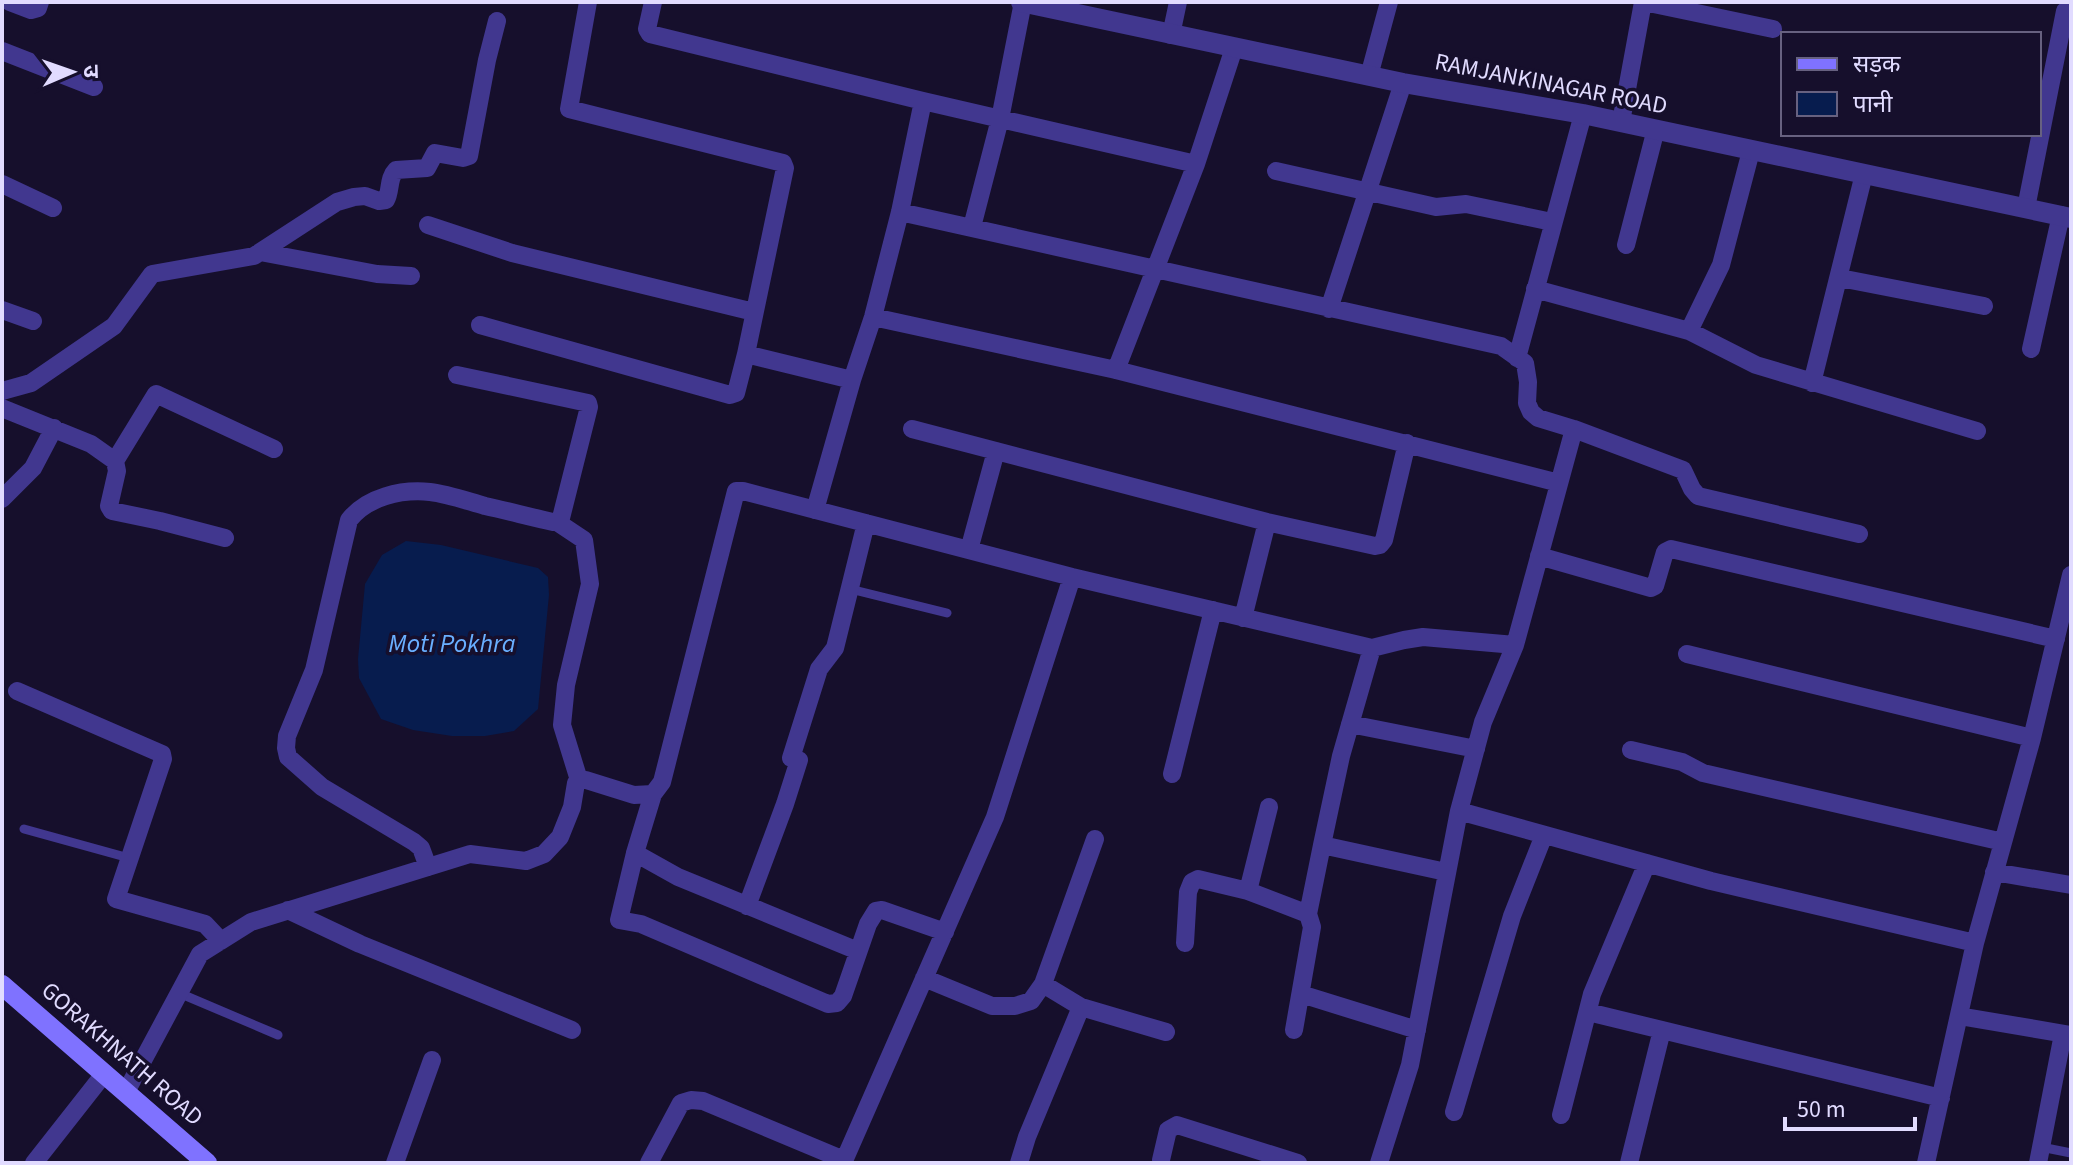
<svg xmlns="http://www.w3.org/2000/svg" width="2073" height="1165" viewBox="0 0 2073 1165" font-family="'Source Sans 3','Noto Sans Devanagari',sans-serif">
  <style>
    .water { fill: #071c4e }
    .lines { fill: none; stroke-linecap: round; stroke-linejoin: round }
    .service { stroke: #41378f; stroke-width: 9 }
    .minor { stroke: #41378f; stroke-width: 18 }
    .tertiary { stroke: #41378f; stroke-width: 20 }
    .secondary { stroke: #7f72ff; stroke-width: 20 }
    .labels { text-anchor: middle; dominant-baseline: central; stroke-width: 7; stroke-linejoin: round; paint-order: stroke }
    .street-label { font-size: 24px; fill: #e1dbff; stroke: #160f2c }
    .water-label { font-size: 26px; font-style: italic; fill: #69afff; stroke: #160f2c }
  </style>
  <rect width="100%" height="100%" fill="#160f2c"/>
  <path class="water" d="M406,541L441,545L538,568L548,577L549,595L538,709L514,731L485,736H452L413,730L381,719L359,678L358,659L365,584L382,555Z"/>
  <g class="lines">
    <path class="service" d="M850,589L947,613
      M24,829L129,858
      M179,993L278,1035
      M2041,1147L2071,1153"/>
    <path class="minor" d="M10,2L31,10L38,8L40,2
      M653,2L647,29L650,34L923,101L1196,164
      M1644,2L1773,29
      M1171,35L1178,2
      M2,51L94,87
      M1369,76L1389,2
      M1621,122L1643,2
      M1276,171L1436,207L1466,204L1552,222
      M2,184L53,208
      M2026,208L2065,11
      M900,212L1501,346L1525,363L1528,382L1527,403L1531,412L1538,418L1574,429
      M428,225L512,253L754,312
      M972,227L1000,119L1023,2
      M1626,245L1656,129
      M260,252L377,274L411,276
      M1840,278L1984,306
      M1535,289L1689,331L1756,365L1977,431
      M1329,309L1403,83
      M2,310L33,321
      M873,317L1116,370L1559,483
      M480,325L730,395L736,393L746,354L785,168L783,163L569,109L588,2
      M1689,331L1721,265L1751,151
      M2031,349L2061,215
      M746,354L852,380
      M1517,358L1583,114
      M1116,370L1196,164L1234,48
      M1812,383L1864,174
      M2,391L31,383L114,326L152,274L254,256L337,202L354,197L365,196L379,201L386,200C391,191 388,178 396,170L427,168L435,153L463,158L469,156L487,60L497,21
      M2,408L91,444L115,461L117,471L109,506L112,511L160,521L225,538
      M912,429L1267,522L1375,546L1380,545L1384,540L1407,443
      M115,461L156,394L274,449
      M2,499L33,468L54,428
      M815,510L852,380L873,317L900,212L923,101
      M557,522L584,540L590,584L566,685L562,725L579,780
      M969,550L996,451
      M1539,556L1651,588L1655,586L1665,552L1671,549L2056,639
      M1243,618L1267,522
      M1687,654L2032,738
      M17,691L162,754L163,759L116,899L205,924L221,941
      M1350,724L1476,749
      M1631,750L1682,762L1703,773L2003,842
      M791,758L819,669L835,648L866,523
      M1172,774L1213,610
      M653,794L635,853L619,920L641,924L828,1004L837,1003L843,996L868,924L876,911L882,910L945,932
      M1459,811L1711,881L1975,943
      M1322,845L1446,872
      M635,853L678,877L858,951
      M428,867L421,848L414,842L322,787L288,757L286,748L287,736L314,670L349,520C367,497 401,489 430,492C448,494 467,501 485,506C508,511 530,517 553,522H557L561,518L589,407L588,403L457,375
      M1994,872L2071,885
      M1248,891L1269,807
      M747,906L785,804L799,760
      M288,910L360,944L572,1030
      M1185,943L1188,892L1192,882L1198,879L1248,891L1308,914
      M924,978L992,1006H1015L1031,1001L1043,984L1095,839
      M1043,984L1081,1007
      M1301,994L1417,1030
      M1588,1012L1662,1030
      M1959,1016L2071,1035
      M1294,1030L1312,927L1308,914L1322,845L1341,756L1372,648
      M126,1092L200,954L251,922L470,854L526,861L544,854L560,837L572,807L576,783L579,780H586L634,795L653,794L662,782L736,491H743L1072,577L1372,648L1404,640L1423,637L1515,645L1574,429L1683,470L1692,489L1698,496L1859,534
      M1454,1112L1512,916L1544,835
      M1561,1115L1592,994L1647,863
      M1161,1160L1168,1130L1177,1125L1298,1163
      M34,1163L104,1074
      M395,1163L432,1060
      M649,1163L681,1103L691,1100L703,1101L844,1160
      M843,1163L995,817L1072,577
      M1019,1163L1027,1137L1081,1007L1166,1032
      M1379,1163L1410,1065L1459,811L1483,722L1515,645
      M1629,1163L1662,1030L1941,1098
      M1926,1163L1975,943L2032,738L2071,575
      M2038,1163L2063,1034"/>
    <path class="tertiary" d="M1021,2L1403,83L1583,114L2071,218"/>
    <path class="secondary" d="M2,985L207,1163"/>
  </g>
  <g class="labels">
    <g class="street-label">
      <text transform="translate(1551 84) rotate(11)">RAMJANKINAGAR ROAD</text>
      <text transform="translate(122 1054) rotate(41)">GORAKHNATH ROAD</text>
    </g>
    <g class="water-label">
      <text x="452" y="643">Moti Pokhra</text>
    </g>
  </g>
  <rect width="2073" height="1165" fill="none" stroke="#e1dbff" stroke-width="8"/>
  <rect x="1781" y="32" width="260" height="104" fill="#160f2c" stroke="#676180" stroke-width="2"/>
  <rect x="1797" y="58" width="40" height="12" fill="#7f72ff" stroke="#676180" stroke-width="2"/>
  <text x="1853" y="72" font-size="24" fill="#e1dbff">सड़क</text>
  <rect x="1797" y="92" width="40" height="24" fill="#071c4e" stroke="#676180" stroke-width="2"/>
  <text x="1853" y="112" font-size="24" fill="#e1dbff">पानी</text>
  <g transform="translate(72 72) rotate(88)" stroke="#160f2c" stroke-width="6" paint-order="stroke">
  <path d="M0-6L14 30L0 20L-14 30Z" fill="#e1dbff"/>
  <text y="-12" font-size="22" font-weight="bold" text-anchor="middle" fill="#e1dbff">उ</text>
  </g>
  <path d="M1785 1117v12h130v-12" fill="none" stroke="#e1dbff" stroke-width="4"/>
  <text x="1797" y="1117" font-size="24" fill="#e1dbff" stroke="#160f2c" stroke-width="6" paint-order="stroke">50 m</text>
</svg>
